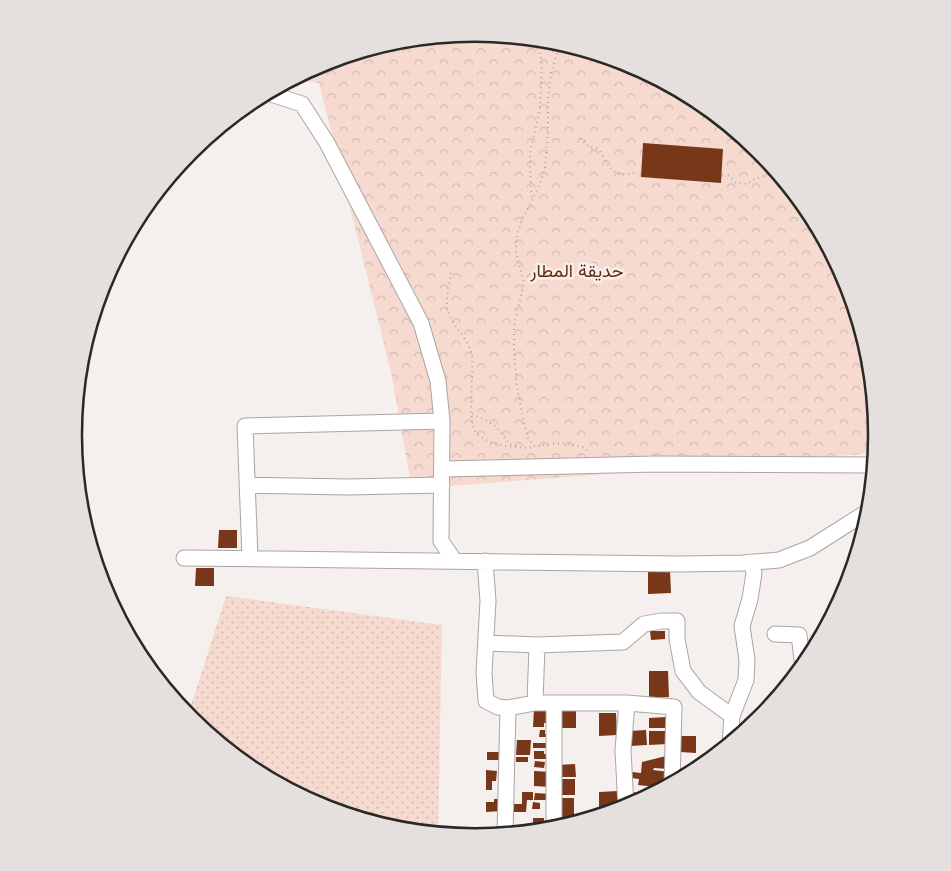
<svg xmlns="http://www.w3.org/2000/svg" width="951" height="871" viewBox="0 0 951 871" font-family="Inter,Vazirmatn,sans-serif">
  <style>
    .grass { fill: url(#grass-dots) }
    .park { fill: url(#park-crowns) }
    .building { fill: #79371a }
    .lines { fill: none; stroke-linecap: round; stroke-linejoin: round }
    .minor-casing { stroke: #aaa5a4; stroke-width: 17 }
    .path { stroke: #aca9a7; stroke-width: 2; stroke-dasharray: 1 4; stroke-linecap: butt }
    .minor { stroke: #fff; stroke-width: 15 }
    .labels { text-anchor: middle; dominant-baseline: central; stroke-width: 5; stroke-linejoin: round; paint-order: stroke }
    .park-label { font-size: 18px; fill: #6c2907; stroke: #f5f0ee }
    .rim { fill: none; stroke: #2a2928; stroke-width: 2.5 }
  </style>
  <defs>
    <pattern id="grass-dots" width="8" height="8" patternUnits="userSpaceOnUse" patternTransform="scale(1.25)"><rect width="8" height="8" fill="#f6dad0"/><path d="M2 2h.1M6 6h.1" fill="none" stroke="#d3bbb3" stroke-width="1.8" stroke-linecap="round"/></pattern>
    <pattern id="park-crowns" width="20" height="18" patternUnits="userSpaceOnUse" patternTransform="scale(1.25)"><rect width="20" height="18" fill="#f6dad0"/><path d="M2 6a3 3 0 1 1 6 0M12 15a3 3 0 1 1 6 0" fill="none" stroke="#d3bbb3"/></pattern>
  </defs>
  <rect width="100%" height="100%" fill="#f5f0ee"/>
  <path class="grass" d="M226,596L442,625L438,834L397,829L321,807L252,769L191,719L188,715Z"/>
  <path class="park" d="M476,34L554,42L629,64L699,102L760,152L810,213L847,282L870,357L877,436L876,453L412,489L391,372L319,83L295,79L322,64L397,41Z"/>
  <path class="building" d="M643,143L723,149L721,183L641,177Z
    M219,530H237V548H218Z
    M196,568H214V586H195Z
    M670,570L671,593L648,594V571Z
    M650,631H665V639L651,640Z
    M649,671H668L669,697L649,698Z
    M534,709H550V723H544V727H533Z
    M560,710H576V728H560Z
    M599,713H616L617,735L599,736Z
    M667,717V728H649V718Z
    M540,730H545V734L550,735V737H539Z
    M646,730L647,745L630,746V731Z
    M649,731H667L668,744L649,745Z
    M680,736H696V753L680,752Z
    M517,740H531L530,755H516Z
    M533,743H550V748H533Z
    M534,751H544V754H551V759H534Z
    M487,752H502V760H487Z
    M670,755L669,769L654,768L653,770L670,772L669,785L637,802H631L632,792L649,795L650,790L656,791L655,787L638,785L639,779L631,778L632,772L641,773L642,762Z
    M516,757H528V762H516Z
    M535,761L545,762L544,768L534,767Z
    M575,764L576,777H557V765Z
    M486,770L497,771L496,781H492V790H486Z
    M534,771L552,772V777H546V782L551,783V787L534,786Z
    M679,772H694L679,780Z
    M557,779H575V795H557Z
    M618,791V806L599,807V792Z
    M522,792H533V800H527L526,812H514V804H522Z
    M535,793L551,794V800H534Z
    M556,798H574V817H556Z
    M494,799H501L502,811L486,812V802H494Z
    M533,802L540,803V809H532Z
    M583,815H593V818L583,821Z
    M533,818H544V824H541V828H533Z"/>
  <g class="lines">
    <g class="minor-casing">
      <path id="minor" d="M268,93L302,104L327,143L421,323L438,381L442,421L441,541L454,560
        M443,469L655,464L874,465
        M247,485L347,487L442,485
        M184,558L680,564L743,563L779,560L810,548L870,510
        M250,558L245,426L442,421
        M485,561L488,601L484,673L486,701L498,707L508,708L535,703H627L674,707L672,784
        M775,634L799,635L803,667
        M486,643L537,645L623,642L644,624L661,621H677V639L683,671L699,692L732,716
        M535,703L537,645
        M730,744L732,716L746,680L747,660L742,626L750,599L754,573L752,562
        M626,808L623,750L627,703
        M554,830V703
        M505,834L508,708"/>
    </g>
    <path class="path" d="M446,37L456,38L476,34
      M525,39L533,45L539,52L542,62L540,109L530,153V171L532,199
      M561,44L557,53L551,73L548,99V132L545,168L540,184L521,222L517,236L516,252L524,283L514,326V356L517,386L522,414L528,438L535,447C557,442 564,442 586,448L587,452
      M580,138L589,147L596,148L600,151L609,167L617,174H630L637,172
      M728,175L736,183L747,184L755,179L776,172
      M451,273C449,285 445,299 448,311C453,328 471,340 472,358C474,375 466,423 477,434C478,436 481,437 483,438C494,445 504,446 516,447
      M472,414L487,421L495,426L510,444L523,448L535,447"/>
    <use href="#minor" class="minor"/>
  </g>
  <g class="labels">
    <g class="park-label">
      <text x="577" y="270">حديقة المطار</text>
    </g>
  </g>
  <path d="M0 0H951V871H0ZM82 435a393 393 0 1 1 786 0a393 393 0 1 1-786 0Z" fill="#e5e0de" fill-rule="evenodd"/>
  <path class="rim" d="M82 435a393 393 0 1 1 786 0a393 393 0 1 1-786 0Z"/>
</svg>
